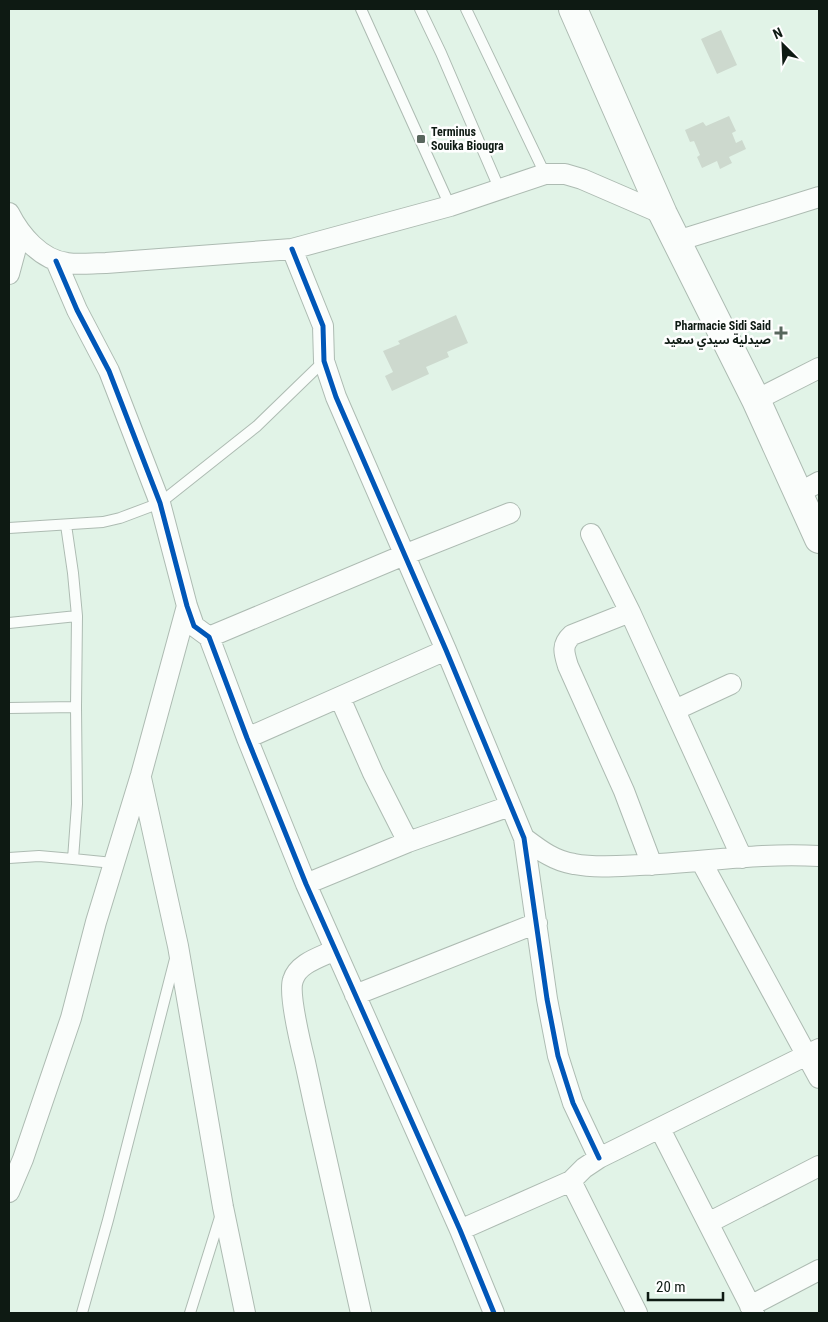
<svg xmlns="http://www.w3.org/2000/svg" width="828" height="1322" viewBox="0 0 828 1322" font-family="'Roboto Condensed','Noto Sans Arabic',sans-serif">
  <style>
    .building { fill: #cdd9ce }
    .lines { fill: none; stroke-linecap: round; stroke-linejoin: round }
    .lane-casing { stroke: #adbbb2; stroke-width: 12 }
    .street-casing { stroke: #adbbb2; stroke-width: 22 }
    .secondary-casing { stroke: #adbbb2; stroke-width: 30 }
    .lane { stroke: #fafdfb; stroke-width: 10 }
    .street { stroke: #fafdfb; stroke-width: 20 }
    .secondary { stroke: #fafdfb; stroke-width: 28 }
    .cycleway-casing { stroke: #fefefe; stroke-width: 8 }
    .cycleway { stroke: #0057b8; stroke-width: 5 }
    .poi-dot { fill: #58665d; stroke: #fefefe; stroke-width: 2 }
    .labels { text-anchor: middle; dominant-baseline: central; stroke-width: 5; stroke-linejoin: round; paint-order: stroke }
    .poi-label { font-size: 12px; font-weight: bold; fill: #0e1a13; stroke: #fefefe; text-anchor: start }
  </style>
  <rect width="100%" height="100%" fill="#e1f3e7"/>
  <path class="building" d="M721,30L737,65L717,74L701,39Z
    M729,116L736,131L732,133L736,143L742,140L746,149L729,157L732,163L720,169L717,161L702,168L697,157L700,155L694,141L690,142L685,130L703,122L706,126Z
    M456,315L468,343L447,352L449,357L426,367L429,374L392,391L385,376L393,372L383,351L400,344L398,341Z"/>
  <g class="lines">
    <g class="lane-casing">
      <path id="lane" d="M361,9L450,206
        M420,9L441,53L499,188
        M466,9L545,174
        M66,525L73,573L77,616L76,707L77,804L73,859L113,863
        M9,528L103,522L120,518L160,503L257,426L324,361
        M9,623L77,616
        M9,708L76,707
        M9,858L39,856L73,859
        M82,1313L108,1220L175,959
        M190,1313L221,1214"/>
    </g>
    <g class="street-casing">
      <path id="street" d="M9,213C20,235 41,260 67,263C79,265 93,263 106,263L292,249L450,206L545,174H565L582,179L663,214
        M677,241L819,197
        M292,249L323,326L324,361L336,397L446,650L524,838L547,999L558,1056L573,1103L599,1158
        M56,261L77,310L109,371L160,503L187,606L194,626L209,637L247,738L306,884L460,1230L494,1313
        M9,274L16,248L14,223
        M756,400L819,368
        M797,494L819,482
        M591,534L630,612L742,858
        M630,612L572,635C561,645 564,653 568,666L624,791L652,865
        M209,637L404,555L510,513
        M340,698L373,773L408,842
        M675,710L731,684
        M247,738L446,650
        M141,778L178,946L223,1207L245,1313
        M524,838C540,850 554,861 574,864C595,868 618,866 639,865C699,863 759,852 819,856
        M701,861L819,1078
        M306,884L408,842L510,806
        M335,950C321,957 298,963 293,980C288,993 301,1046 305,1062C323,1146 342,1230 361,1313
        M355,995L537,923
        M660,1129L754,1313
        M571,1181L637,1313
        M9,1192L23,1159L71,1018L96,922L141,775L187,606
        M708,1223L819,1166
        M460,1230L571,1181L584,1168L599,1158L819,1049
        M750,1306L819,1270"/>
    </g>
    <g class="secondary-casing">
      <path id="secondary" d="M573,9L663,214L756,400L819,539"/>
    </g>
    <use href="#lane" class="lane"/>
    <use href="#street" class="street"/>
    <use href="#secondary" class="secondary"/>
    <g class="cycleway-casing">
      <path id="cycleway" d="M292,249L323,326L324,361L336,397L446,650L524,838L547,999L558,1056L573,1103L599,1158
        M56,261L77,310L109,371L160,503L187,606L194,626L209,637L247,738L306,884L460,1230L494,1313"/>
    </g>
    <use href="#cycleway" class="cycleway"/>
  </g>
  <g class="poi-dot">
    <rect x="416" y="134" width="10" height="10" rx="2.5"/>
    <path d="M778.5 325.5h5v5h5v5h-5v5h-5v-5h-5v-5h5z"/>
  </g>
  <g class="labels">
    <g class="poi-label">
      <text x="431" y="132">Terminus<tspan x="431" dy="14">Souika Biougra</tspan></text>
      <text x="771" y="326" text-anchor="end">Pharmacie Sidi Said<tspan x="771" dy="14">صيدلية سيدي سعيد</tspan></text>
    </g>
  </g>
  <rect width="828" height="1322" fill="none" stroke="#0e1a13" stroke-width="20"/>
  <g transform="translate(783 45) rotate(336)" stroke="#fefefe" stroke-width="4" paint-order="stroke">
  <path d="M0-4L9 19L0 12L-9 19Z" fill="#0e1a13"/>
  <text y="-8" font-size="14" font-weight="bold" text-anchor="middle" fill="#0e1a13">N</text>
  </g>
  <path d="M648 1292v8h75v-8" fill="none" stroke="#0e1a13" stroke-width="2.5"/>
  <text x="656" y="1292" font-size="15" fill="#0e1a13" stroke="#fefefe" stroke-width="4" paint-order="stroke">20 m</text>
</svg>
